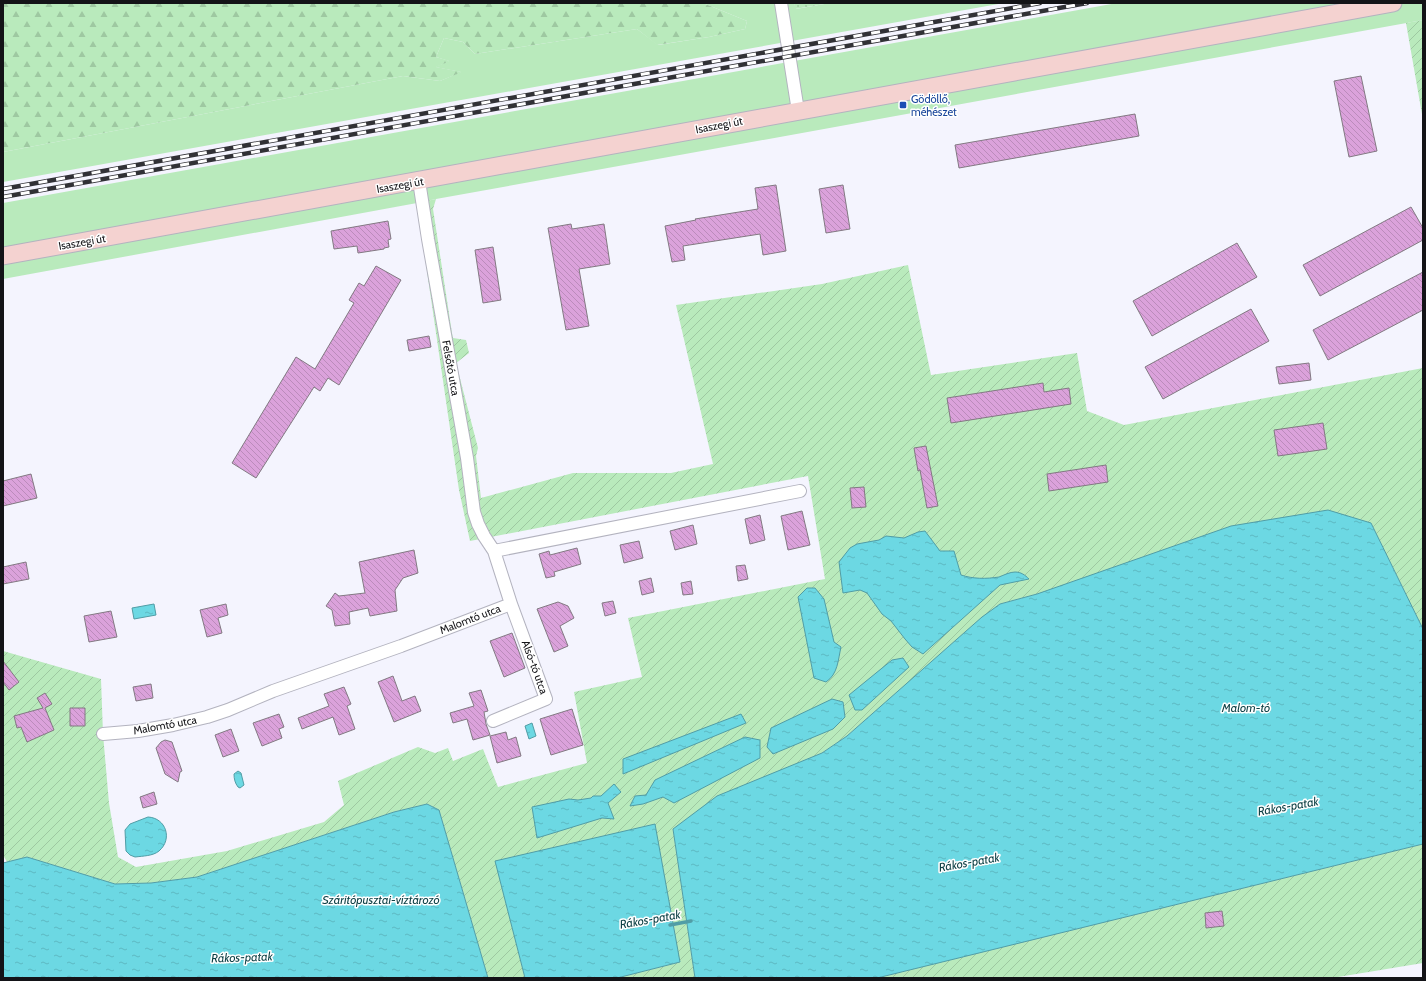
<svg xmlns="http://www.w3.org/2000/svg" width="1426" height="981" viewBox="0 0 1426 981" font-family="Cabin,sans-serif">
  <style>
    .grass { fill: #b9eabc }
    .forest { fill: url(#forest-firs) }
    .park { fill: url(#park-dots) }
    .garden { fill: url(#garden-furrows) }
    .water { fill: url(#water-ripples); stroke: #519da6 }
    .lines { fill: none; stroke-linecap: round; stroke-linejoin: round }
    .stream { stroke: #519da6; stroke-width: 3.5 }
    .building { fill: url(#building-back-hatch); stroke: #827982 }
    .street-casing { stroke: #b3b3bf; stroke-width: 14 }
    .secondary-casing { stroke: #b3b3bf; stroke-width: 19 }
    .street { stroke: #fff; stroke-width: 12 }
    .secondary { stroke: #f4d2d0; stroke-width: 17 }
    .rail-casing { stroke: #313136; stroke-width: 4.5 }
    .rail { stroke: #fff; stroke-width: 3; stroke-dasharray: 9; stroke-linecap: butt }
    .transit-dot { fill: #1a4fb4; stroke: #fff; stroke-width: 1.5 }
    .labels { text-anchor: middle; dominant-baseline: central; stroke-width: 3; stroke-linejoin: round; paint-order: stroke }
    .transit-label { font-size: 11px; fill: #164399; stroke: #fff; text-anchor: start }
    .street-label { font-size: 11px; fill: #131317; stroke: #fff }
    .water-label { font-size: 12px; font-style: italic; fill: #0e4146; stroke: #fff }
  </style>
  <defs>
    <pattern id="forest-firs" width="22" height="20" patternUnits="userSpaceOnUse"><rect width="22" height="20" fill="#b9eabc"/><path d="M5 1l3.5 6h-7zM16 11l3.5 6h-7z" fill="#9ec8a1"/></pattern>
    <pattern id="park-dots" width="8" height="8" patternUnits="userSpaceOnUse"><rect width="8" height="8" fill="#b9eabc"/><path d="M2 2h.1M6 6h.1" fill="none" stroke="#9ec8a1" stroke-width="1.8" stroke-linecap="round"/></pattern>
    <pattern id="garden-furrows" width="10" height="10" patternUnits="userSpaceOnUse"><rect width="10" height="10" fill="#b9eabc"/><path d="M-1 1l2-2M0 10L10 0M9 11l2-2" fill="none" stroke="#9ec8a1"/></pattern>
    <pattern id="water-ripples" width="26" height="14" patternUnits="userSpaceOnUse"><rect width="26" height="14" fill="#6cd8e3"/><path d="M2 4q2-2 4 0t4 0M15 11q2-2 4 0t4 0" fill="none" stroke="#5db8c2"/></pattern>
    <pattern id="building-back-hatch" width="6" height="6" patternUnits="userSpaceOnUse"><rect width="6" height="6" fill="#dba2db"/><path d="M-1 5l2 2M0 0l6 6M5-1l2 2" fill="none" stroke="#bb8bbb"/></pattern>
  </defs>
  <rect width="100%" height="100%" fill="#f4f4fe"/>
  <path class="grass" d="M703,3H794L796,9L830,3H1004L3,182V152L403,76L440,81L461,72L435,67L449,61L436,57L444,38L463,42L475,54L637,29L658,45L709,37L745,29L747,21Z
    M1117,3H1423V20L802,133L436,199L417,203L3,279V203Z"/>
  <path class="forest" d="M3,3H703L747,21L745,29L709,37L657,45L637,29L475,54L463,42L444,38L436,57L450,61L436,67L462,72L440,81L403,76L3,152Z"/>
  <path class="park" d="M794,3H830L795,9Z"/>
  <path class="garden" d="M1423,20V120L1406,23Z
    M436,199L433,209L452,333L453,338L466,340L469,353L456,363L478,448L476,456L481,498L573,473H671L713,464L676,305L822,284L908,265L931,375L1077,353L1087,411L1124,425L1423,368V629L1371,523L1037,594L1000,604L847,736L822,753L673,829L695,978H617L680,962L496,861L525,978H488L439,810L427,804L394,812L197,877L151,883L115,884L27,857L7,862L3,855V651L101,679L103,734L109,803L118,857L136,867L227,851L324,822L344,805L338,781L418,747L435,753L448,748L453,761L483,749L498,787L587,763L574,692L642,677L628,618L825,579L808,476L470,541L459,490L417,203Z
    M1423,844V963L1332,978H876Z"/>
  <path class="water" d="M1328,510L1371,523L1423,629V844L877,978H695L673,829L717,796L822,753L847,736L982,617L1000,604L1037,594L1231,526Z
    M925,531L940,551H954L961,575C973,579 986,579 999,577C1004,575 1010,572 1015,572C1021,572 1025,575 1029,579L1000,585L923,654L912,647L905,639L891,621L882,614L867,593L860,590L843,593L839,562L850,548L857,544L879,540L886,536L904,538L918,532Z
    M807,588H815L824,599L834,642L841,647C838,660 838,674 826,682L814,678L798,597Z
    M154,604L156,615L134,619L132,608Z
    M903,658L909,667L862,710H855L849,695L892,660Z
    M832,699L843,702L845,717L833,729L773,754L767,747L771,728Z
    M741,714L746,723L623,774V759Z
    M532,723L536,736L529,739L525,726Z
    M745,737L760,740V758L674,803L663,797L643,804L630,806L635,796L646,795L655,780Z
    M238,771L241,773L244,785L240,788L238,787C235,783 234,779 234,774Z
    M614,784L621,792L608,803L614,819L602,818L537,838L532,807L569,799L578,800L591,798L593,796H601Z
    M427,804L439,810L488,978H3V863L27,857L115,884L151,883L197,877L394,812Z
    M148,817C166,818 173,839 159,851C153,856 143,856 135,857L130,855L126,851L125,830L130,824Z
    M655,824L680,962L617,978H525L495,861Z"/>
  <g class="lines">
    <path class="stream" d="M670,925L691,921"/>
  </g>
  <path class="building" d="M1361,76L1377,151L1349,157L1334,81Z
    M1135,114L1139,136L959,168L955,145Z
    M776,185L786,251L763,255L760,234L683,246L685,260L672,262L665,226L696,220L695,219L758,209L755,188Z
    M843,185L850,229L826,233L819,189Z
    M1411,207L1423,228V240L1320,296L1303,265Z
    M388,221L391,239L388,240L389,247L384,248V249L358,253L357,246L334,249L331,231Z
    M571,224L572,229L604,224L610,264L579,269L589,326L566,330L548,228Z
    M1237,243L1257,277L1152,336L1133,301Z
    M493,247L501,300L483,303L475,250Z
    M376,266L401,280L339,385L328,378L320,391L314,387L256,478L232,463L296,357L315,369L354,303L349,300L359,283L364,286Z
    M1423,272V310L1328,360L1313,330Z
    M1251,309L1269,341L1163,399L1145,367Z
    M429,336L431,347L409,351L407,340Z
    M1309,363L1311,380L1279,384L1276,367Z
    M1043,383L1044,392L1069,388L1071,404L951,423L947,398Z
    M1323,423L1327,449L1278,456L1274,430Z
    M926,446L938,506L927,508L920,470L918,471L914,448Z
    M1106,465L1108,482L1049,491L1047,474Z
    M31,474L37,498L3,506V481Z
    M864,487L866,507L852,508L850,488Z
    M802,511L810,545L788,550L781,516Z
    M760,515L765,540L750,544L745,519Z
    M693,525L697,544L675,550L670,531Z
    M639,541L643,558L624,563L620,545Z
    M577,548L581,564L554,572L555,576L546,578L539,554L549,551L550,555Z
    M414,550L418,573L403,578L395,590L397,611L370,616L368,608L349,612L350,624L335,626L332,610L326,606L335,593L339,596L365,593L359,562Z
    M26,562L29,579L3,584V567Z
    M745,565L748,579L738,581L736,566Z
    M651,578L654,592L642,595L639,581Z
    M691,581L693,594L683,595L681,583Z
    M613,601L616,613L605,616L602,603Z
    M558,602L568,606L574,618L560,626L568,646L554,652L537,609Z
    M226,604L228,615L218,618L222,633L207,637L200,610Z
    M111,611L117,637L89,642L84,616Z
    M512,633L525,668L504,677L490,641Z
    M3,661L19,682L9,690L3,682Z
    M393,676L402,701L415,696L421,711L394,722L378,682Z
    M151,684L153,698L136,701L133,687Z
    M344,687L351,704L347,706L355,729L339,735L333,717L302,729L298,718L329,706L324,694Z
    M481,690L488,711L484,712L486,724L490,735L473,740L467,719L453,723L450,713L474,706L469,693Z
    M45,693L52,704L45,708L54,730L27,742L21,727L17,728L14,716L43,708L37,698Z
    M70,708H85V726H70Z
    M572,709L583,745L551,755L540,719Z
    M279,714L284,727L279,729L282,738L262,746L253,723Z
    M231,729L239,751L223,757L215,735Z
    M506,732L508,740L516,737L521,756L497,763L490,736Z
    M165,740L172,742L182,771L180,772L178,782L165,774L156,748L161,742Z
    M154,792L157,804L143,808L140,797Z
    M1222,911L1224,926L1206,928L1205,913Z"/>
  <g class="lines">
    <g class="street-casing">
      <path id="street" d="M781,3L798,111
        M419,181L428,239L467,458L474,512L478,524L484,536L494,551
        M493,721L546,699L511,604
        M103,734L138,731L173,725L207,717L228,710L273,691L401,646L511,604L494,551L800,491"/>
    </g>
    <g class="secondary-casing">
      <path id="secondary" d="M3,256L1393,3"/>
    </g>
    <use href="#street" class="street"/>
    <use href="#secondary" class="secondary"/>
    <g class="rail-casing">
      <path id="rail" d="M3,189L1040,3
        M3,197L1087,3"/>
    </g>
    <use href="#rail" class="rail"/>
  </g>
  <rect class="transit-dot" x="899" y="101" width="8" height="8" rx="2"/>
  <g class="labels">
    <g class="transit-label">
      <text x="911" y="99">Gödöllő,<tspan x="911" dy="13">méhészet</tspan></text>
    </g>
    <g class="street-label">
      <text transform="translate(719 125) rotate(-11)">Isaszegi út</text>
      <text transform="translate(400 185) rotate(-10)">Isaszegi út</text>
      <text transform="translate(82 242) rotate(-10)">Isaszegi út</text>
      <text transform="translate(451 368) rotate(80)">Felsőtó utca</text>
      <text transform="translate(470 619) rotate(-21)">Malomtó utca</text>
      <text transform="translate(535 667) rotate(70)">Alsó-tó utca</text>
      <text transform="translate(165 725) rotate(-10)">Malomtó utca</text>
    </g>
    <g class="water-label">
      <text x="1246" y="707">Malom-tó</text>
      <text transform="translate(1288 806) rotate(-10)">Rákos-patak</text>
      <text transform="translate(969 862) rotate(-10)">Rákos-patak</text>
      <text x="381" y="899">Száritópusztai-víztározó</text>
      <text transform="translate(650 919) rotate(-10)">Rákos-patak</text>
      <text transform="translate(242 957) rotate(-2)">Rákos-patak</text>
    </g>
  </g>
  <rect width="1426" height="981" fill="none" stroke="#131317" stroke-width="8"/>
</svg>
